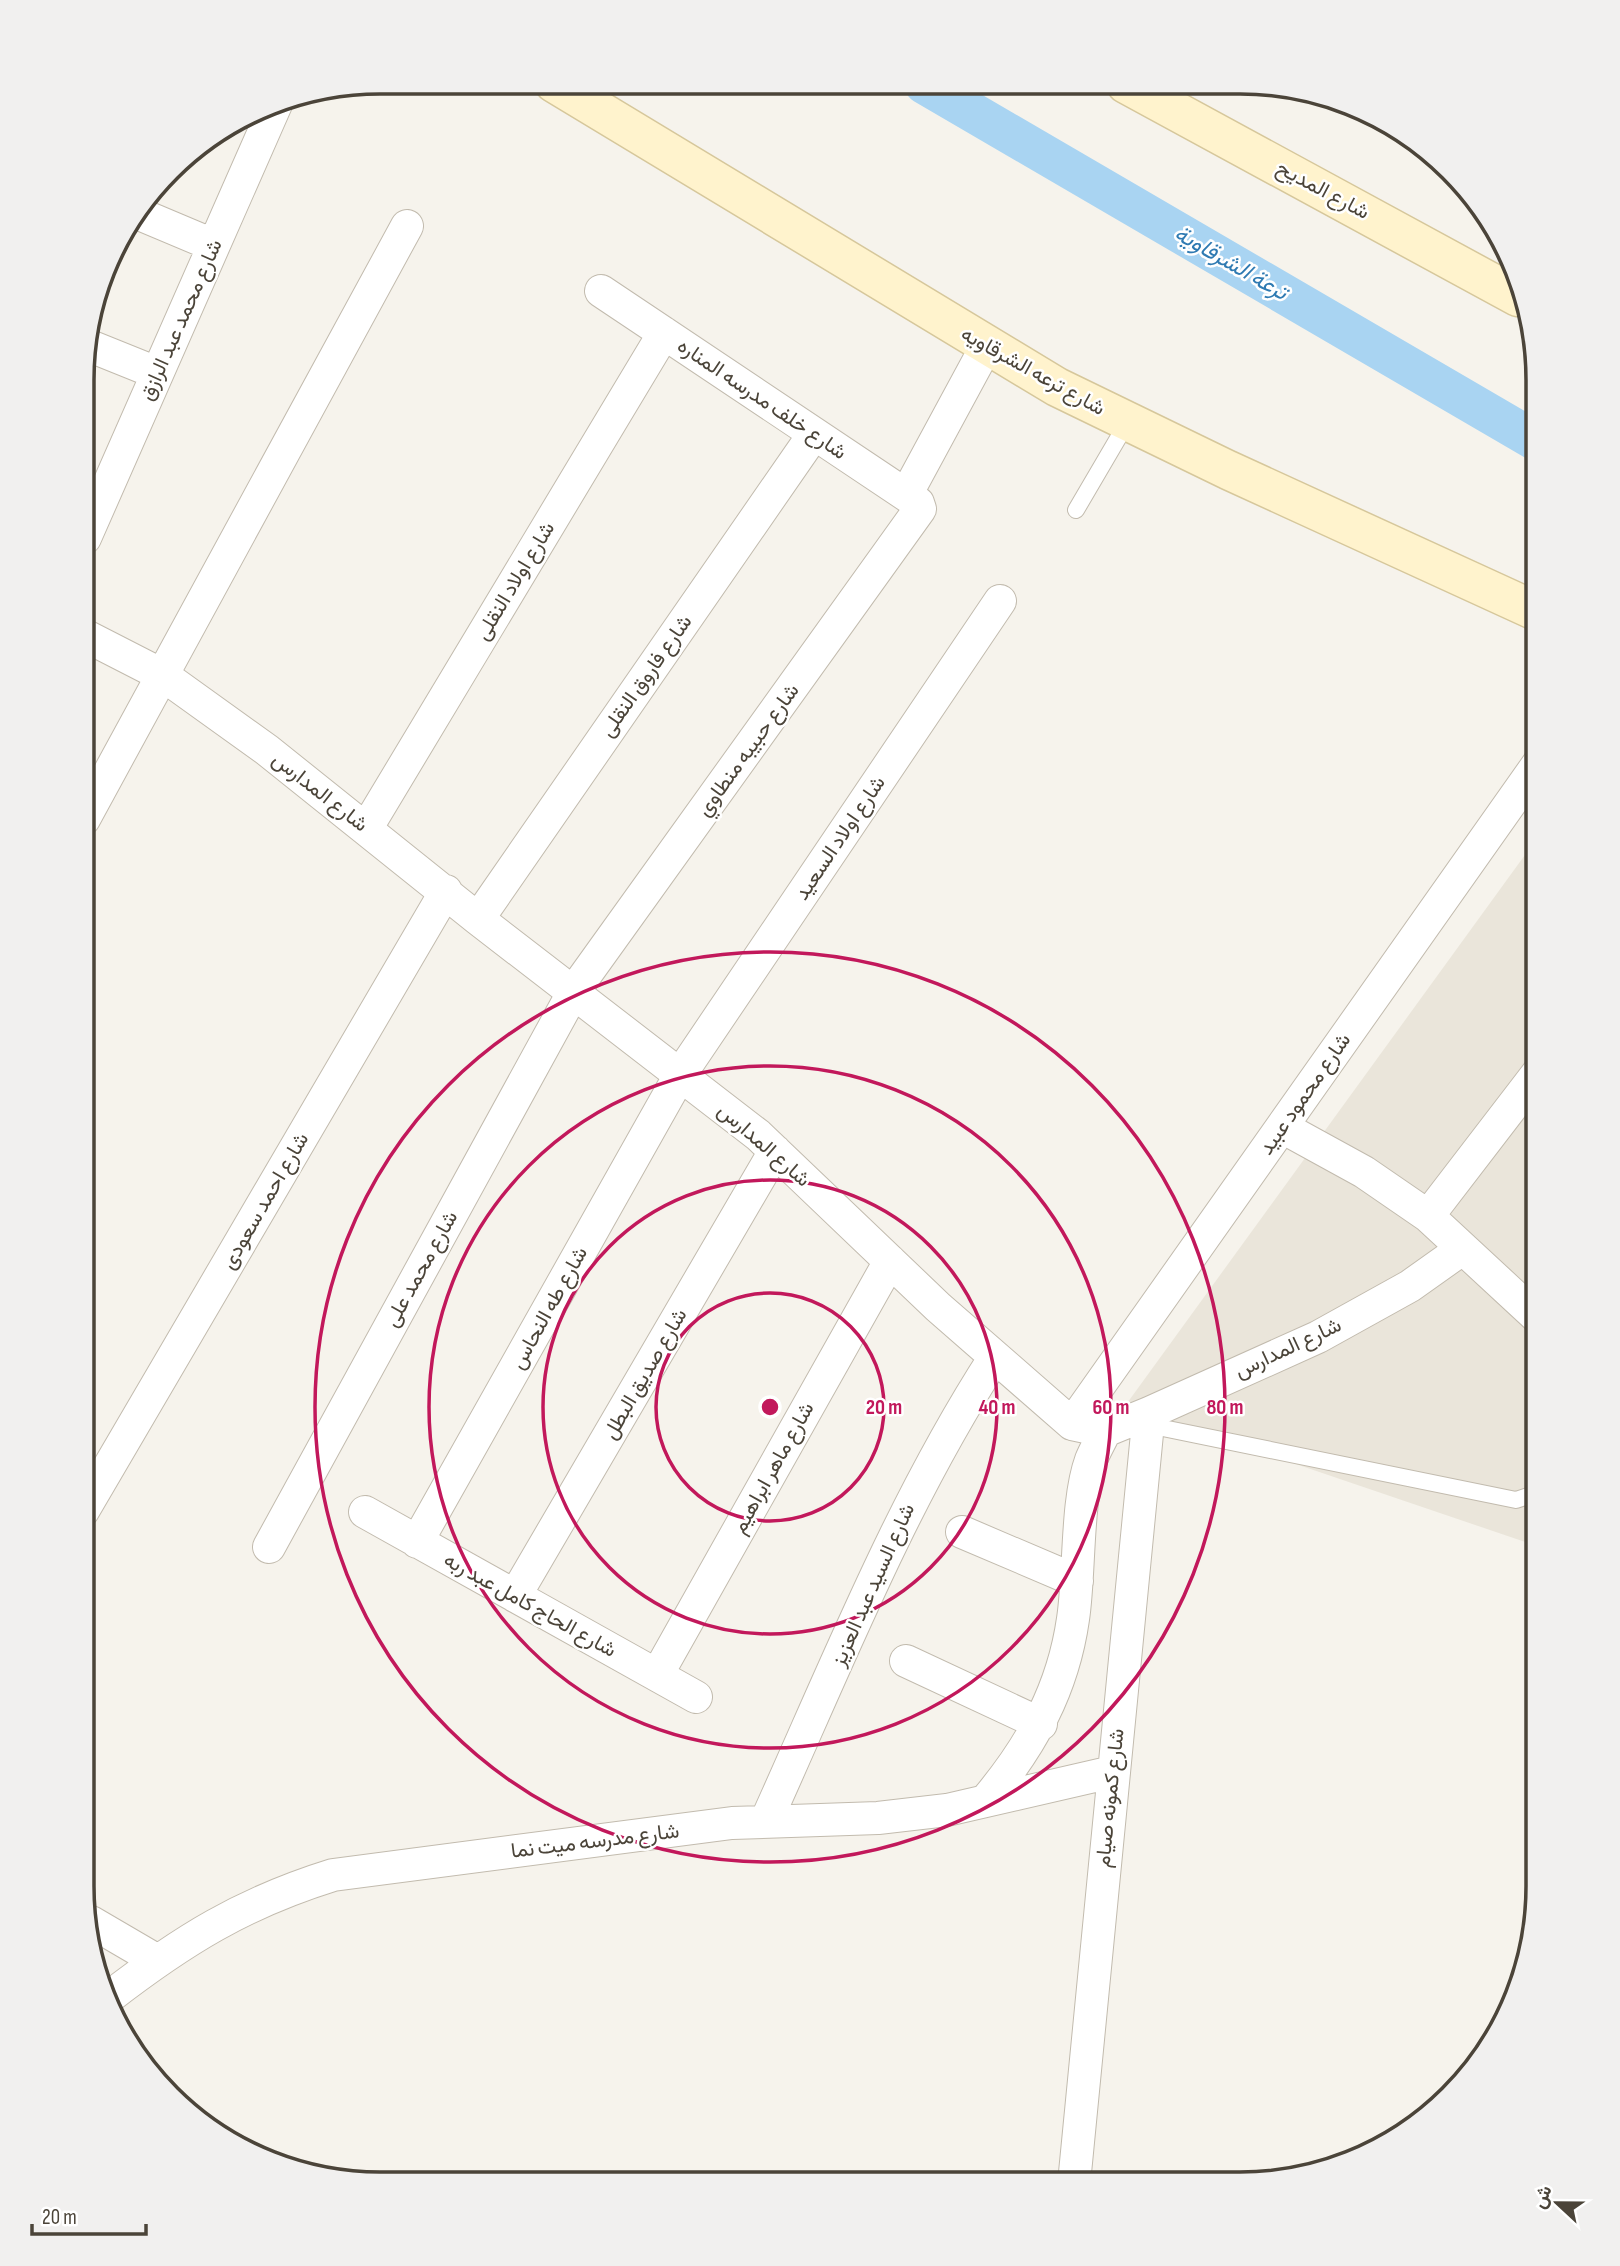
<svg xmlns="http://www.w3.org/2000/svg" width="1620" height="2266" viewBox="0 0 1620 2266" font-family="'Sofia Sans Condensed',Vazirmatn,sans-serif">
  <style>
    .residential { fill: #eae5da }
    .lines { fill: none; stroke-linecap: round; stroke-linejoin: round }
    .canal { stroke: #a9d4f2; stroke-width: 40 }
    .lane-casing { stroke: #c2bbae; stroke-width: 18 }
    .street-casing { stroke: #c2bbae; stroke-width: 34 }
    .secondary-casing { stroke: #d6c79b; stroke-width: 41 }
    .lane { stroke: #fff; stroke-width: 16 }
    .street { stroke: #fff; stroke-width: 32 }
    .secondary { stroke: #fff3cd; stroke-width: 38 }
    .ring { fill: none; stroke: #c2185b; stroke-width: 3.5 }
    .labels { text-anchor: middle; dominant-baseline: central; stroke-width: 5; stroke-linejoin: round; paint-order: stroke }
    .street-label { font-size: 21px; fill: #4b4439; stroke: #fff }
    .water-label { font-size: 23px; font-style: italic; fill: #2e7ab2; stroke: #fff }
    .rim { fill: none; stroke: #4b4439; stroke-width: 3.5 }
    .centre { fill: #c2185b; stroke: #fff; stroke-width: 3.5 }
    .ring-label { font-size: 21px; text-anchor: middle; font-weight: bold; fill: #c2185b; stroke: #fff; stroke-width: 5; stroke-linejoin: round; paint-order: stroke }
  </style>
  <rect width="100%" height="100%" fill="#f6f3ec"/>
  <path class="residential" d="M1538,837L1537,1546L1125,1406Z"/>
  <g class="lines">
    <path class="canal" d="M924,84L1538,442"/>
    <g class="lane-casing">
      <path id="lane" d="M1076,510L1127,423
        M1148,1425L1516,1500L1537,1493"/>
    </g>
    <g class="street-casing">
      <path id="street" d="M137,213L213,245
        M85,344L157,373
        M906,495L986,347
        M85,538L277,102
        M84,635L164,676L267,750L478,919L758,1135L938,1307L1072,1424L1105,1431L1149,1413L1318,1337L1410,1286L1462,1249
        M84,819L407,226
        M366,829L664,333
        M478,919L814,434
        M1282,1127L1364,1172L1428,1216L1537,1317
        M1428,1216L1537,1074
        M1072,1424L1538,764
        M83,1511L446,891
        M365,1512L696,1697
        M962,1532L1077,1581
        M417,1542L680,1075L1000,601
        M269,1547L574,991L920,509L918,503L601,291
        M515,1596L775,1151
        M906,1661L1041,1724
        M657,1675L890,1261
        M987,1799C1032,1745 1063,1689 1073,1619C1080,1573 1076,1501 1091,1460C1095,1450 1101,1440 1105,1431
        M766,1821C837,1664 901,1502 995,1357
        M91,1922L156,1960
        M108,1998C183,1940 243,1903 333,1875L732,1823L878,1818L947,1810L1112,1772
        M1074,2183L1149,1413"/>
    </g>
    <g class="secondary-casing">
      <path id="secondary" d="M554,83L1057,387L1228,470L1538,612
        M1126,84L1518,297"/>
    </g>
    <use href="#lane" class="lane"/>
    <use href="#street" class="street"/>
    <use href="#secondary" class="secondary"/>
  </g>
  <g class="ring">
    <circle cx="770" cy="1407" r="114"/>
    <circle cx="770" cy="1407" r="227"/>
    <circle cx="770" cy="1407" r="341"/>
    <circle cx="770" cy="1407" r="455"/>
  </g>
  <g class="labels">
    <g class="street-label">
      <text transform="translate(1323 190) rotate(28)">شارع المديح</text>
      <text transform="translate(181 320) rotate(-66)">شارع محمد عبد الرازق</text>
      <text transform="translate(1033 371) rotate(29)">شارع ترعه الشرقاويه</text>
      <text transform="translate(762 399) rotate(34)">شارع خلف مدرسه المناره</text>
      <text transform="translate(515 581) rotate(-59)">شارع اولاد النقلى</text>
      <text transform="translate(646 676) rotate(-55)">شارع فاروق النقلى</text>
      <text transform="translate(748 750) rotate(-54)">شارع حبيبه منطاوي</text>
      <text transform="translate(320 792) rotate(38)">شارع المدارس</text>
      <text transform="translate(840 838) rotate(-56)">شارع اولاد السعيد</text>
      <text transform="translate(1305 1094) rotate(-55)">شارع محمود عبيد</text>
      <text transform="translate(764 1145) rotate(41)">شارع المدارس</text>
      <text transform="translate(265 1201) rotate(-60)">شارع احمد سعودى</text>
      <text transform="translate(421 1269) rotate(-61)">شارع محمد على</text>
      <text transform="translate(549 1308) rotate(-61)">شارع طه النحاس</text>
      <text transform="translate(1288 1348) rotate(-25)">شارع المدارس</text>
      <text transform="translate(645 1374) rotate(-60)">شارع صديق البطل</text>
      <text transform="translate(773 1468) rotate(-61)">شارع ماهر ابراهيم</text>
      <text transform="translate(873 1585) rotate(-66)">شارع السيد عبد العزيز</text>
      <text transform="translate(530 1605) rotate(29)">شارع الحاج كامل عبد ربه</text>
      <text transform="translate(1110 1798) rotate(-84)">شارع كمونه صيام</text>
      <text transform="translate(595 1841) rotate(-7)">شارع مدرسه ميت نما</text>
    </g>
    <g class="water-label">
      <text transform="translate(1231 263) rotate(30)">ترعة الشرقاوية</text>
    </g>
  </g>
  <path d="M0 0H1620V2266H0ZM380 94H1240A286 286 0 0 1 1526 380V1886A286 286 0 0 1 1240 2172H380A286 286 0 0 1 94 1886V380A286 286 0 0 1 380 94Z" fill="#f1f0ef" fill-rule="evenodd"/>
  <path class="rim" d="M380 94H1240A286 286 0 0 1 1526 380V1886A286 286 0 0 1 1240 2172H380A286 286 0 0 1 94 1886V380A286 286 0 0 1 380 94Z"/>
  <circle cx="770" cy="1407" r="10" class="centre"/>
  <g class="ring-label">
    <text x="884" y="1414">20 m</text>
    <text x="997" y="1414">40 m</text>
    <text x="1111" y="1414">60 m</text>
    <text x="1225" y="1414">80 m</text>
  </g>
  <g transform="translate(1557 2203) rotate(292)" stroke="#ffffff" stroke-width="5" paint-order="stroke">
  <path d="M0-5L12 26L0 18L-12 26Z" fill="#4b4439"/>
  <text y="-10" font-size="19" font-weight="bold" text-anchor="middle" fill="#4b4439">ش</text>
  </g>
  <path d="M32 2224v10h114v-10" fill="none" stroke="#4b4439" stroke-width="3.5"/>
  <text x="42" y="2224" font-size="21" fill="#4b4439" stroke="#ffffff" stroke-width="5" paint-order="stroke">20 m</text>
</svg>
